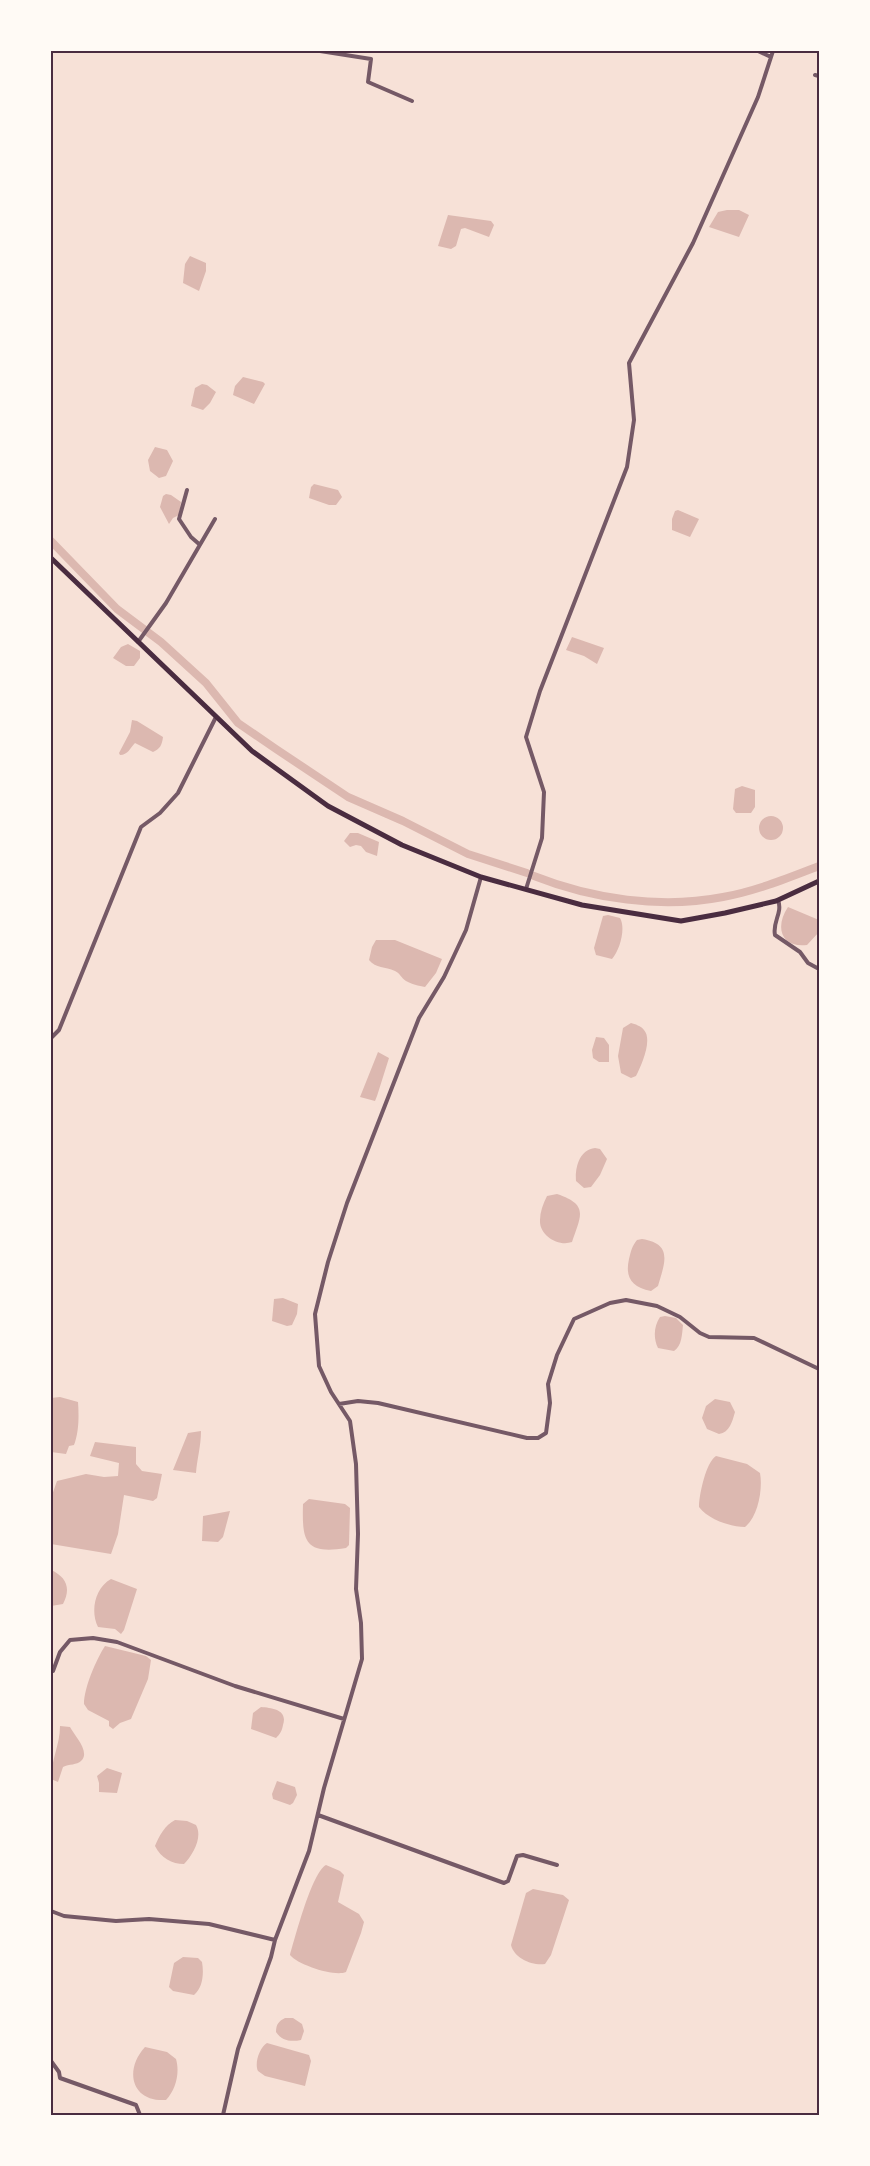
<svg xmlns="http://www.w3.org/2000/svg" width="870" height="2166" viewBox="0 0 870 2166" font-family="'Archivo Narrow',sans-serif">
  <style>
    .water { fill: #dcb8b0 }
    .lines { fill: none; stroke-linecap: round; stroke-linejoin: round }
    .canal { stroke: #dcb8b0; stroke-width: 8 }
    .minor { stroke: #755966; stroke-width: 4 }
    .secondary { stroke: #4a2c40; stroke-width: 5 }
    .neatline { fill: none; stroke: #4a2c40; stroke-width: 2 }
  </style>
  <rect width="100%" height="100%" fill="#f7e1d7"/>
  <path class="water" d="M727,210H739L749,215L739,237L709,227L718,212Z
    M448,215L491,221L494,225L489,237L465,228L461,229L456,246L451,249L438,246Z
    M190,256L206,263V271L199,291L183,283L185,264Z
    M243,377L263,382L265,384L254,404L233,395L235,386Z
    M202,384L207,385L216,392L210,403L203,410L191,406L195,388Z
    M155,447L167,450L173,461L166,476L159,478L150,471L148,460Z
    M314,484L338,490L342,497L336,505H329L309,498L311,487Z
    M166,494L171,495L181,502L179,515L173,518L169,524L160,507L163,496Z
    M678,510L699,519L690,537L672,530V519L675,511Z
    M572,637L604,648L597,664L584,656L566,650Z
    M128,644L140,651V658L134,666H126L113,658L121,647Z
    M132,720L137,721L163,737C162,745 160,749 153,752L135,743C130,748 128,755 120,755L119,753L130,732Z
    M742,786L755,790V807L751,813H736L733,809L735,789Z
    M759 828a12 12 0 1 1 24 0a12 12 0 1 1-24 0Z
    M350,833H358L379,842L377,856L366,852L361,846L356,845L350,847L344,841Z
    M788,907L819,920V932L807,945C780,948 775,926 788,907Z
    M608,915L620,918C626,928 620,950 612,959L596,955L594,948L603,916Z
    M376,940H395L442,959L436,973L425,987C419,986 411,984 406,981C401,978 400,973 395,971C385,966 376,969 369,960L372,947Z
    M631,1023C635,1024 641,1026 644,1030C653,1040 641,1066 636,1076L631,1078L621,1073L618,1056L623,1028Z
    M596,1037L604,1038L609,1045V1062H599L593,1058L592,1050Z
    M378,1052L389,1058L377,1096L375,1101L360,1097Z
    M595,1148L600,1149L607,1159L600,1175L591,1187L584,1188L576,1181C575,1168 579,1150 595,1148Z
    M557,1194C589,1205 581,1215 572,1242C558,1247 539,1235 540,1220C540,1212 543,1204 547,1196Z
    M642,1239C673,1244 665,1262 658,1286L651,1291C631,1287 625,1277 629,1259C631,1251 632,1246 637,1240Z
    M283,1298L298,1304L297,1314L292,1325L287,1326L272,1321L274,1299Z
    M665,1316L676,1318L683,1325C682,1334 682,1346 674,1351L658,1348C653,1338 654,1326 660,1317Z
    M60,1397L78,1402C79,1416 79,1432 74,1445L69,1446L66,1454L51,1452V1398Z
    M715,1399L730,1402L735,1412C732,1422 730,1432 719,1434L707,1429L702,1418L706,1406Z
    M201,1431C201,1446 197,1459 196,1473L173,1470L188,1433Z
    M95,1442L136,1447V1464L142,1471L162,1474L157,1498L153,1501L124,1495L118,1534L111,1554L51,1544V1498L57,1481L86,1474L104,1477L118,1476L119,1463L90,1456Z
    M716,1456L747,1464L760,1473C763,1489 758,1517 745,1527C730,1527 708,1519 699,1507C699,1495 706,1462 716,1456Z
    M309,1499L345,1504L350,1508L349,1545L346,1548C304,1555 302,1540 303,1504Z
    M230,1511L223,1537L218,1542L202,1541L203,1516Z
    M51,1570C67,1577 71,1589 63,1604L51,1606Z
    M111,1579L137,1589L124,1630L121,1634L115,1629L98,1627C90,1611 95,1588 111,1579Z
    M105,1646L146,1656L151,1660L148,1679L131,1719L120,1723L113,1729L109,1726V1721L88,1710L84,1704C84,1688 96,1660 105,1646Z
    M261,1707C273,1708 288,1710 283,1725C282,1731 280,1734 276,1738L251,1729L253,1713Z
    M60,1726L70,1727C74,1735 91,1752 81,1761C77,1765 69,1764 63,1767L58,1782L51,1779C51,1760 60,1745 60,1726Z
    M107,1768L122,1773L117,1793L99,1792V1783L97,1776Z
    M277,1781L295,1787L297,1795L293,1803L290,1805L273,1799L272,1794Z
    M175,1820L187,1821L196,1825C203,1837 193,1855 184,1864C172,1864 161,1858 155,1846C159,1836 165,1825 175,1820Z
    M326,1865L340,1871L344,1875L338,1902L359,1914L364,1922L361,1933L346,1972C335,1977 298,1965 290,1955C295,1938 312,1872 326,1865Z
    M533,1889L563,1895L569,1900L551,1955L545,1964C532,1966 514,1958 511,1945L526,1893Z
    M183,1957L198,1958L202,1962C204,1973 203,1988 194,1995L173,1991L169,1987L174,1963Z
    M285,2018H293L302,2024L304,2031L301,2040C291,2042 282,2041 276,2032C276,2024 279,2021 285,2018Z
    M267,2043L309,2055L311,2061L305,2086L265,2076L258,2071C254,2063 260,2047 267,2043Z
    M145,2047L167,2052L176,2059C180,2073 176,2089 166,2100C131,2102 124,2070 145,2047Z"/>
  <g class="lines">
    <path class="canal" d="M51,541L117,609L161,642L206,683L238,723L276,749L348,797L403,821L468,854L527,873
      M534,876C592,899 661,909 723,897C756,891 788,878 819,866"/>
    <path class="minor" d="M320,51L371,59L368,82L412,101
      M758,51L771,57
      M815,75L819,76
      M187,490L179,519L191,537L199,544
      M138,642L166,603L215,519
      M526,889L542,838L544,792L526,737L540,691L627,467L634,420L629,363L693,243L758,97L773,51
      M778,900C783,913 772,922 775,935L800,952L808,963L819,969
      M51,1038L59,1030L141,827L160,813L178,793L216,717
      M339,1404L358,1401L378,1403L527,1438H538L546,1433L550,1403L548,1384L557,1355L574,1319L610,1303L626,1300L657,1306L680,1317L700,1333L709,1337L754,1338L819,1369
      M51,1671H53L60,1652L70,1640L93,1638L117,1642L235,1686L344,1719
      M318,1815L504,1883L508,1881L517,1856L523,1855L557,1865
      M51,1911L64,1916L116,1921L149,1919L209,1924L275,1940
      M51,2061L59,2072L60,2078L136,2105L140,2115
      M223,2115L238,2049L271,1957L275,1940L309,1851L324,1788L362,1659L361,1623L356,1589L358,1534L356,1464L350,1421L331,1392L319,1366L315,1314L328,1262L347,1203L419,1018L444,977L466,930L481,877"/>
    <path class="secondary" d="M51,558L252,751L328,806L402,845L481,877L582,905L681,921L725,913L776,901L819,881"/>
  </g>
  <rect width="870" height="2166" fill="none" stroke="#fffaf5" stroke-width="105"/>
  <rect x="52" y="52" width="766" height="2062" class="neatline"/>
</svg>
